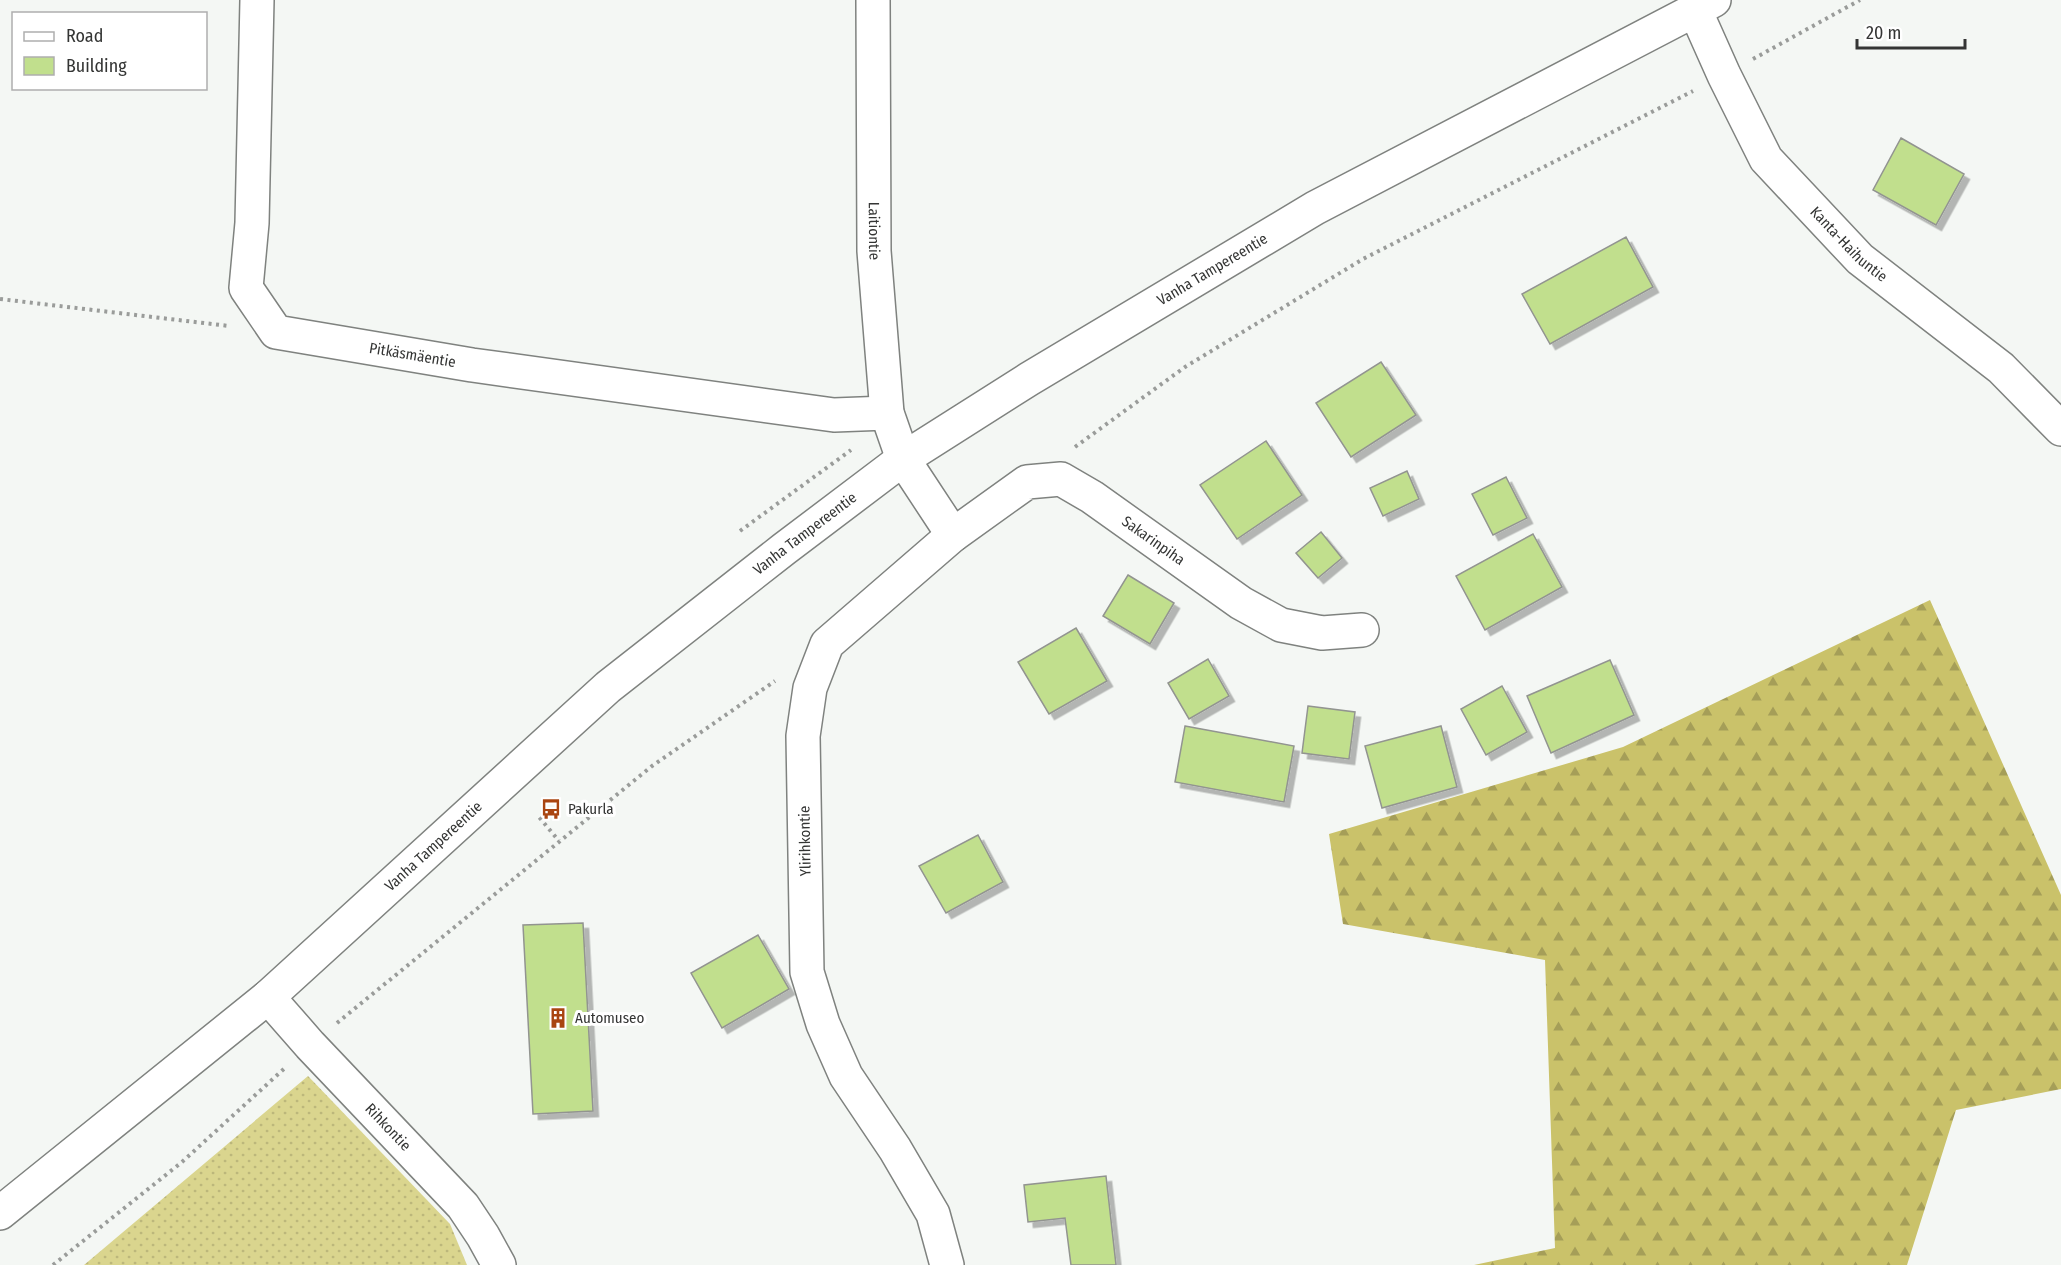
<svg xmlns="http://www.w3.org/2000/svg" width="2061" height="1265" viewBox="0 0 2061 1265" font-family="'Fira Sans Condensed',sans-serif">
  <style>
    .grass { fill: url(#grass-dots) }
    .forest { fill: url(#forest-firs) }
    .building { fill: #c1df8d; stroke: #929490; stroke-width: 1.5; filter: url(#shadow) }
    .lines { fill: none; stroke-linecap: round; stroke-linejoin: round }
    .street-casing { stroke: #7f827f; stroke-width: 36 }
    .secondary-casing { stroke: #7f827f; stroke-width: 36 }
    .path { stroke: #9a9c9a; stroke-width: 4; stroke-dasharray: 3 4.5; stroke-linecap: butt }
    .street { stroke: #fff; stroke-width: 33 }
    .secondary { stroke: #fff; stroke-width: 33 }
    .labels { text-anchor: middle; dominant-baseline: central; stroke-width: 6; stroke-linejoin: round; paint-order: stroke }
    .street-label { font-size: 15px; fill: #343534; stroke: #fff }
    .poi-label { font-size: 15px; fill: #343534; stroke: #fff; text-anchor: start }
  </style>
  <defs>
    <pattern id="grass-dots" width="8" height="8" patternUnits="userSpaceOnUse" patternTransform="scale(1.5)"><rect width="8" height="8" fill="#dad58e"/><path d="M2 2h.1M6 6h.1" fill="none" stroke="#bcb77b" stroke-width="1.8" stroke-linecap="round"/></pattern>
    <pattern id="forest-firs" width="22" height="20" patternUnits="userSpaceOnUse" patternTransform="scale(1.5)"><rect width="22" height="20" fill="#cac26a"/><path d="M5 1l3.5 6h-7zM16 11l3.5 6h-7z" fill="#a59e58"/></pattern>
    <filter id="shadow"><feDropShadow dx="5.5" dy="5.5" stdDeviation="0" flood-color="#0004"/></filter>
  </defs>
  <rect width="100%" height="100%" fill="#f4f7f4"/>
  <path class="grass" d="M308,1076L450,1224L467,1265H84Z"/>
  <path class="forest" d="M1930,600L2061,895V1089L1956,1110L1907,1265H1474L1555,1248L1545,960L1343,924L1329,834L1623,747Z"/>
  <path class="building" d="M1901,138L1964,174L1936,225L1873,190Z
    M1626,237L1653,287L1550,344L1522,294Z
    M1381,362L1416,415L1351,457L1316,403Z
    M1266,441L1302,495L1237,539L1200,485Z
    M1407,471L1419,499L1383,516L1370,488Z
    M1506,477L1527,518L1493,535L1472,494Z
    M1321,532L1342,558L1318,578L1296,553Z
    M1533,534L1562,587L1485,630L1456,576Z
    M1128,575L1174,603L1150,644L1103,616Z
    M1076,628L1107,681L1049,714L1018,662Z
    M1208,659L1229,696L1189,719L1168,683Z
    M1610,660L1634,715L1551,753L1527,696Z
    M1502,686L1527,732L1486,755L1461,709Z
    M1308,706L1355,712L1349,759L1302,753Z
    M1185,726L1294,746L1284,802L1175,782Z
    M1441,726L1457,787L1382,808L1365,746Z
    M978,835L1003,882L946,913L919,866Z
    M583,923L593,1111L533,1114L523,925Z
    M758,935L789,989L722,1028L691,973Z
    M1106,1176L1116,1265H1071L1065,1218L1028,1222L1024,1185Z"/>
  <g class="lines">
    <g class="street-casing">
      <g id="street">
        <path id="s1" d="M257,0L252,223L246,288L276,332L472,365L834,415L887,413"/>
        <path id="s2" d="M873,0L874,251L887,413L903,459L953,535"/>
        <path id="s3" d="M1695,10L1724,75L1766,159L1860,259L2001,368L2061,429"/>
        <path id="s4" d="M268,997L310,1045L463,1206L483,1236L499,1265"/>
        <path id="s5" d="M947,1265L933,1214L895,1149L846,1076L823,1024L807,972L803,736L810,688L827,644L953,535L1027,482L1061,479L1092,497L1241,603L1281,625L1322,633L1362,630"/>
      </g>
    </g>
    <g class="secondary-casing">
      <g id="secondary">
        <path id="s6" d="M0,1213L268,997L608,687L784,549L903,459L1029,379L1315,208L1714,0"/>
      </g>
    </g>
    <path class="path" d="M1753,59L1860,0
      M0,299L229,326
      M1075,447L1185,367L1363,259L1693,91
      M740,531L851,450
      M551,809L539,817L559,841
      M337,1023L652,766L775,681
      M53,1265L182,1162L286,1067"/>
    <use href="#street" class="street"/>
    <use href="#secondary" class="secondary"/>
  </g>
  <defs>
    <g id="bus-bare" transform="scale(1.62)"><path d="M-5-6H5V4H4V6H2V4H-2V6H-4V4H-5ZM-3.5-4V0h7V-4ZM-3.5 1.2v1.5H-2V1.2ZM2 1.2v1.5H3.5V1.2Z" fill="#a94511" stroke="#fff" stroke-width="2.5" paint-order="stroke"/></g>
    <g id="building-bare" transform="scale(1.62)"><path d="M-4-6H4V6H1V3H-1V6H-4ZM-2.5-4.3h1.7v1.8h-1.7ZM.8-4.3h1.7v1.8H.8ZM-2.5-1h1.7V.8h-1.7ZM.8-1h1.7V.8H.8Z" fill="#a94511" stroke="#fff" stroke-width="2.5" paint-order="stroke"/></g>
  </defs>
  <g fill-rule="evenodd">
    <use href="#bus-bare" x="551" y="809"/>
    <use href="#building-bare" x="558" y="1018"/>
  </g>
  <g class="labels">
    <g class="street-label">
      <text stroke="none"><textPath href="#s2" startOffset="231">Laitiontie</textPath></text>
      <text stroke="none"><textPath href="#s3" startOffset="284">Kanta-Haihuntie</textPath></text>
      <text stroke="none"><textPath href="#s6" startOffset="1540">Vanha Tampereentie</textPath></text>
      <text stroke="none"><textPath href="#s1" startOffset="480">Pitkäsmäentie</textPath></text>
      <text stroke="none"><textPath href="#s6" startOffset="1054">Vanha Tampereentie</textPath></text>
      <text stroke="none"><textPath href="#s5" startOffset="1062">Sakarinpiha</textPath></text>
      <text transform="translate(805 841) rotate(-91)">Ylirihkontie</text>
      <text stroke="none"><textPath href="#s6" startOffset="568">Vanha Tampereentie</textPath></text>
      <text stroke="none"><textPath href="#s4" startOffset="177">Rihkontie</textPath></text>
    </g>
    <g class="poi-label">
      <text x="568" y="809">Pakurla</text>
      <text x="575" y="1018">Automuseo</text>
    </g>
  </g>
  <rect x="12" y="12" width="195" height="78" fill="#ffffff" stroke="#aeaeae" stroke-width="1.5"/>
  <rect x="24" y="32" width="30" height="9" fill="#ffffff" stroke="#aeaeae" stroke-width="1.5"/>
  <text x="66" y="42" font-size="18" fill="#343534">Road</text>
  <rect x="24" y="57" width="30" height="18" fill="#c1df8d" stroke="#aeaeae" stroke-width="1.5"/>
  <text x="66" y="72" font-size="18" fill="#343534">Building</text>
  <path d="M1857 39v9h108v-9" fill="none" stroke="#343534" stroke-width="3"/>
  <text x="1866" y="39" font-size="18" fill="#343534" stroke="#ffffff" stroke-width="4.5" paint-order="stroke">20 m</text>
</svg>
